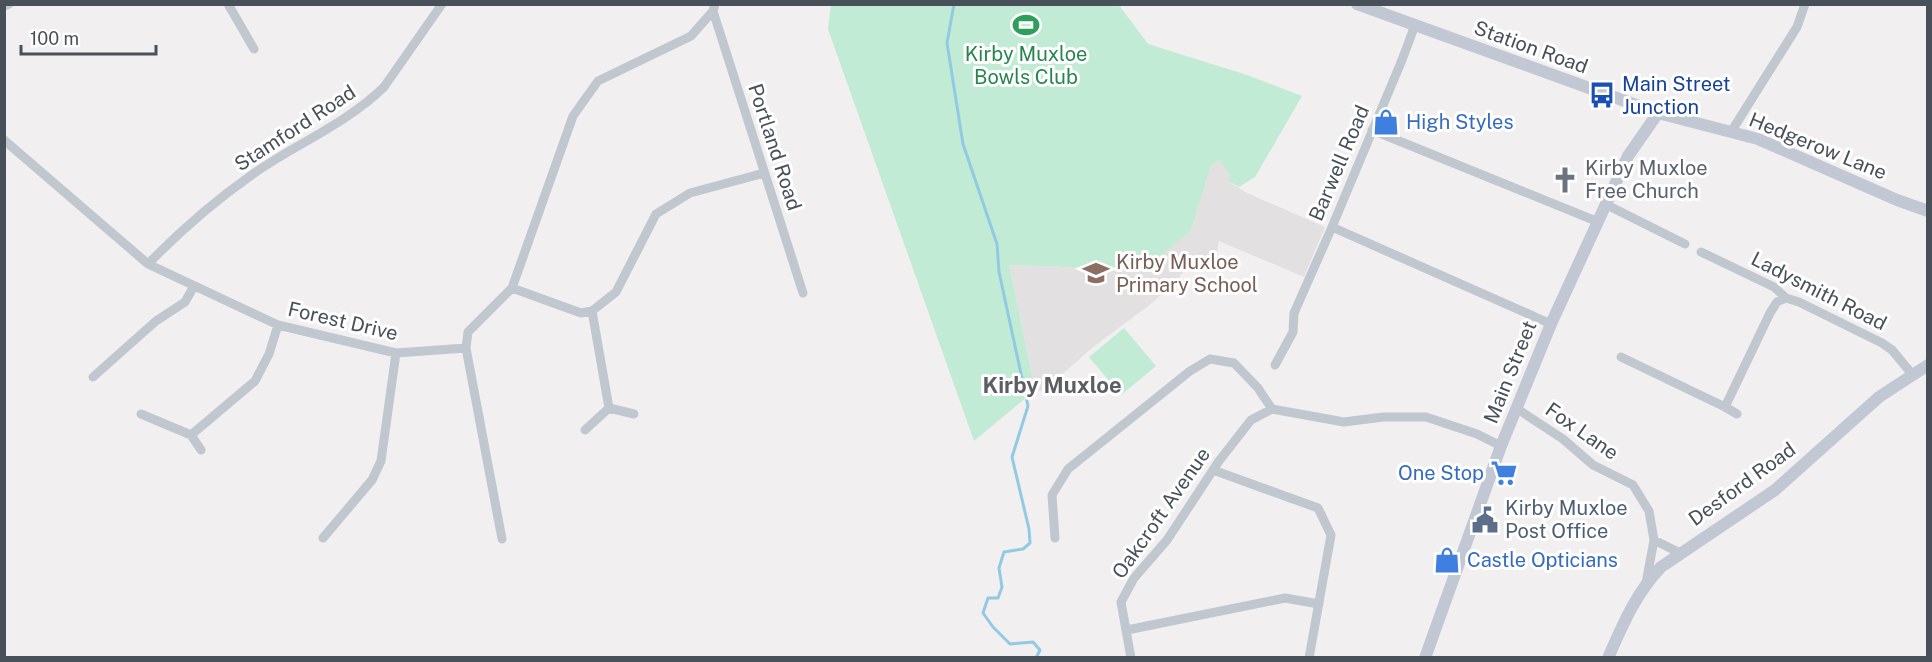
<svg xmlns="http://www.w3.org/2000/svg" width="1932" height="662" viewBox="0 0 1932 662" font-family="'Public Sans',sans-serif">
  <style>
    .education { fill: #e2e0e0 }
    .green { fill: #c1ebd5 }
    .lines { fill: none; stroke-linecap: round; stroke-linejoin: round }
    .stream { stroke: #92cae3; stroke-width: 3 }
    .street { stroke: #c0c7cf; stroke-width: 9 }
    .secondary { stroke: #c1c8d3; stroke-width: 12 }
    .labels { text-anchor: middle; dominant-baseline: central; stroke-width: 6; stroke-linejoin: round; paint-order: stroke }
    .street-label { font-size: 20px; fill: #48505a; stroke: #fff }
    .leisure-label { font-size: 20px; fill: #27864d; stroke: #fff }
    .transit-label { font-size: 20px; fill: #164399; stroke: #fff; text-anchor: start }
    .shop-label { font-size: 20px; fill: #366cbe; stroke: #fff; text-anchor: start }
    .worship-label { font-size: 20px; fill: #5b616d; stroke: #fff; text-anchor: start }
    .education-label { font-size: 20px; fill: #785e54; stroke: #fff; text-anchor: start }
    .service-label { font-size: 20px; fill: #4e5e75; stroke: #fff; text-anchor: start }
    .quarter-label { font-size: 22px; font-weight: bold; fill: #5c5e63; stroke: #fff }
  </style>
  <rect width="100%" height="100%" fill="#f1efef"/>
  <path class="education" d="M1220,159L1230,176L1229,182L1247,193L1325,227L1304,277L1219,241L1214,269L1197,259L1179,276L1181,278L1148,306L1092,348L1043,391L1035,390L1009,265L1143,270L1191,231L1211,165Z"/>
  <path class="green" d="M831,5H1119L1148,44L1247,75L1302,96L1255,177L1239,187L1228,181L1230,176L1220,160L1211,165L1191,231L1143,270L1009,265L1035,390L974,441L828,29Z
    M1124,328L1156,366L1121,395L1089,357Z"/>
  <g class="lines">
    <path class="stream" d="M954,4L947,43L963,144L997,244L999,272L1028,406L1012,457L1029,529L1030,543L1023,549L1004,552L999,568L1002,587L998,598H988L983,613L993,627L1010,644L1033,642L1040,650L1036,658"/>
    <path class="street" d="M228,4L254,49
      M4,6L9,4
      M713,11L803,293
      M1372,130L1596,221
      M1731,132L1797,27L1805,4
      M4,140L148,264L278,325L396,353L466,348L468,332L512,288L573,116L598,81L691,36L713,11L715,4
      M1605,204L1685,244
      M1332,227L1551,324
      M1701,252L1774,287L1786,298L1799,302L1882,343L1892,350L1912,374
      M148,264C180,231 216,200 253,174C296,144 346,124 384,87L442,4
      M512,288L581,313L592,311L616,292L656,214L690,193L764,173
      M592,311L609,408L634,414
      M466,348L502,539
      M1621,357L1725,407L1770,313L1777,302L1786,298
      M1275,365L1293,332L1294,313L1332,227L1402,60L1415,25
      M93,377L156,321L185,302L194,286
      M1725,407L1737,414
      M1516,408L1563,439L1593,465L1633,485L1649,511L1654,540L1646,583
      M1272,409L1344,422L1383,417H1426L1477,434L1501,446
      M141,414L191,435L255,381L269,354L278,325
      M585,430L609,408
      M191,435L201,450
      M1213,470L1318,508L1331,535L1309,658
      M323,538L372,480L381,461L396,353
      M1055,538L1052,495L1068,469L1190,371L1210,359L1234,363L1258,388L1272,409
      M1654,540L1680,553
      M1127,630L1285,598L1319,604
      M1131,658L1121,602L1134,578L1167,540L1219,461L1251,420L1272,409"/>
    <path class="secondary" d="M1357,4L1658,113L1758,139L1897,200L1928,211
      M1425,658L1501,446L1551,324L1628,156L1658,113
      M1608,658C1623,624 1636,593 1661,567L1775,490L1879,397L1928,365"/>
  </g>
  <defs>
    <g id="stadium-bare" transform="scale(2.07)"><path d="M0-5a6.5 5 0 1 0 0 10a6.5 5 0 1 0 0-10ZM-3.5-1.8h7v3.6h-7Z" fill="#2e9e5b" stroke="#fff" stroke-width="2.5" paint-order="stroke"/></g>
    <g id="bus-bare" transform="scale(2.07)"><path d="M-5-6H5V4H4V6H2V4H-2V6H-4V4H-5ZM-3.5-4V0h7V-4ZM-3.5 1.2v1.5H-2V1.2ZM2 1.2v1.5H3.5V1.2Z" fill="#1a4fb4" stroke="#fff" stroke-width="2.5" paint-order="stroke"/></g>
    <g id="shop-bare" transform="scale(2.07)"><path d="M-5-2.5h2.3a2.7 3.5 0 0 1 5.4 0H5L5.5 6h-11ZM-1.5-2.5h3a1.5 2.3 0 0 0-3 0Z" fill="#3f7fe0" stroke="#fff" stroke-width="2.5" paint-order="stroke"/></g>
    <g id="church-bare" transform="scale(2.07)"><path d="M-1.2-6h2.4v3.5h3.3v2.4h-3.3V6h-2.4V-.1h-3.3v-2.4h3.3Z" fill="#6b7280" stroke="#fff" stroke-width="2.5" paint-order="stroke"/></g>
    <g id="school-bare" transform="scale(2.07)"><path d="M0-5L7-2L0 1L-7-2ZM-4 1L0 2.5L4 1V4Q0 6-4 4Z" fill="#8d6e63" stroke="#fff" stroke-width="2.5" paint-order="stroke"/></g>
    <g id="supermarket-bare" transform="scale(2.07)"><path d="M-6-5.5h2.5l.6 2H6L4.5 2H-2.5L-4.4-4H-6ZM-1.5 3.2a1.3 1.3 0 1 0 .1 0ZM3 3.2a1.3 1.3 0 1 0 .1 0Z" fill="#3f7fe0" stroke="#fff" stroke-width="2.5" paint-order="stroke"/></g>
    <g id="civic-bare" transform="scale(2.07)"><path d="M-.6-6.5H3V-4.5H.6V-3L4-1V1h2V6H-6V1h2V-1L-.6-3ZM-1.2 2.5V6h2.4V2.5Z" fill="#5c6f8a" stroke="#fff" stroke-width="2.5" paint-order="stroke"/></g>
  </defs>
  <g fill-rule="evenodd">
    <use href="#stadium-bare" x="1026" y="25"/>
    <use href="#bus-bare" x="1602" y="95"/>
    <use href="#shop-bare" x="1386" y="122"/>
    <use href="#church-bare" x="1565" y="180"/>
    <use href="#school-bare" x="1096" y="273"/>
    <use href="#supermarket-bare" x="1504" y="473"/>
    <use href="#civic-bare" x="1485" y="520"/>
    <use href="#shop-bare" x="1447" y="560"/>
  </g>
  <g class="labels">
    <g class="street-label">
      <text transform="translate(1531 47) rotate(20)">Station Road</text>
      <text transform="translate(295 128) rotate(-33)">Stamford Road</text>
      <text transform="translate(1818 146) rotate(22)">Hedgerow Lane</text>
      <text transform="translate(775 147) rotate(72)">Portland Road</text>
      <text transform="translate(1339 163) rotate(-67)">Barwell Road</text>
      <text transform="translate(1819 291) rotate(27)">Ladysmith Road</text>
      <text transform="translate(343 321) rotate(13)">Forest Drive</text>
      <text transform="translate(1510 372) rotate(-68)">Main Street</text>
      <text transform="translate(1582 431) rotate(35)">Fox Lane</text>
      <text transform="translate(1742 484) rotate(-36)">Desford Road</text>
      <text transform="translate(1161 513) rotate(-55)">Oakcroft Avenue</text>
    </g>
    <g class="leisure-label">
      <text x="1026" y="54">Kirby Muxloe<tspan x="1026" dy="23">Bowls Club</tspan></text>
    </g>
    <g class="transit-label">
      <text x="1622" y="84">Main Street<tspan x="1622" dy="23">Junction</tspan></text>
    </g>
    <g class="shop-label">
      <text x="1406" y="122">High Styles</text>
      <text x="1484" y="473" text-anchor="end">One Stop</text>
      <text x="1467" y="560">Castle Opticians</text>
    </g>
    <g class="worship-label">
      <text x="1585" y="168">Kirby Muxloe<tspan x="1585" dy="23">Free Church</tspan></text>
    </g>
    <g class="education-label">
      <text x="1116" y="262">Kirby Muxloe<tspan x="1116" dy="23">Primary School</tspan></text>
    </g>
    <g class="service-label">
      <text x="1505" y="508">Kirby Muxloe<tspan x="1505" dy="23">Post Office</tspan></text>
    </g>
    <g class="quarter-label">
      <text x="1052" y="385">Kirby Muxloe</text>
    </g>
  </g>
  <rect width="1932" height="662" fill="none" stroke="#48505a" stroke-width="12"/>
  <path d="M21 45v9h135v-9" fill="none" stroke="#48505a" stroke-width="3"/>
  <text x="30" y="45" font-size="18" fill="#48505a" stroke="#ffffff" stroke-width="4.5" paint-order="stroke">100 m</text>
</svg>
